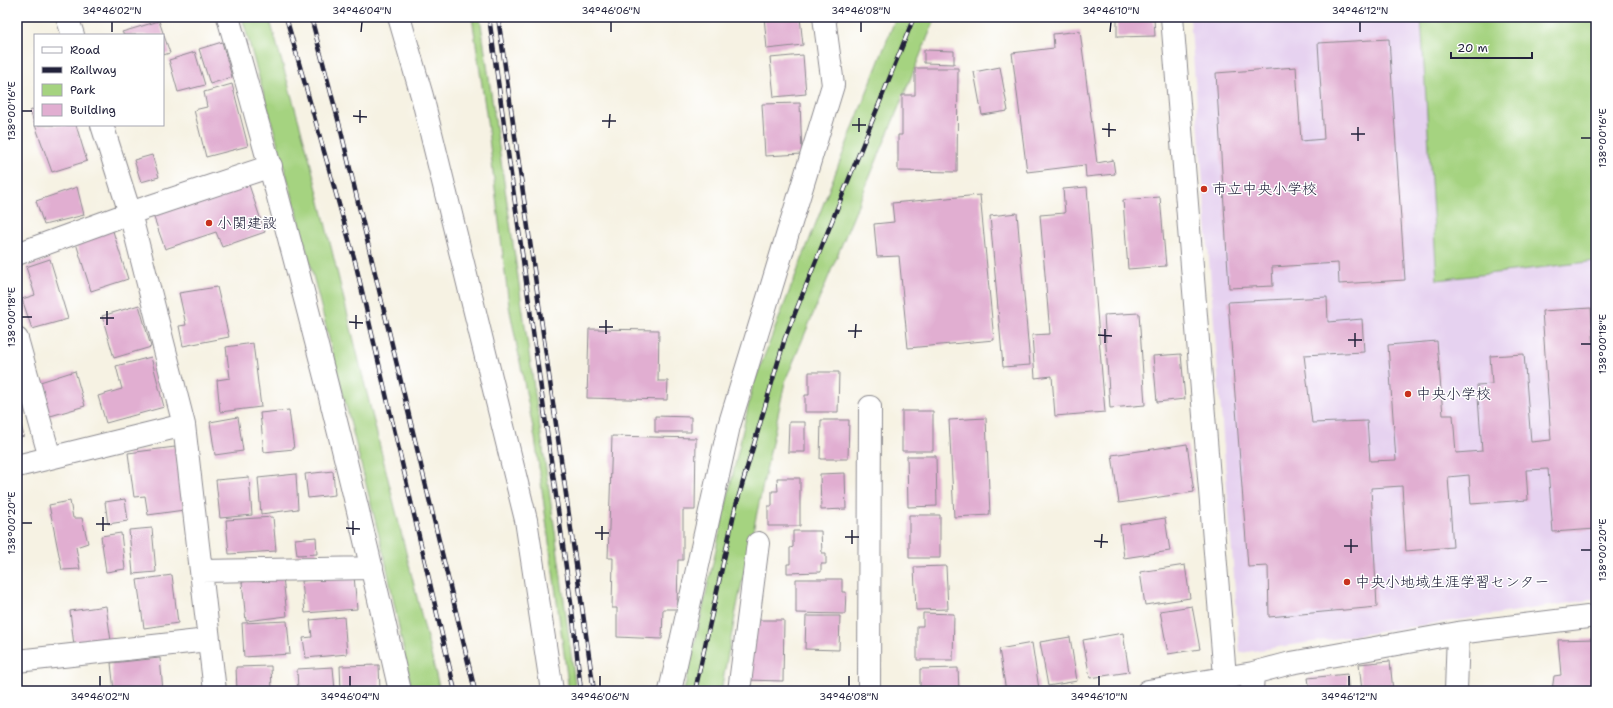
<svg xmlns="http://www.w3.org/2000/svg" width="1613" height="708" viewBox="0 0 1613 708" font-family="'Shantell Sans','Klee One',sans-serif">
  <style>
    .built { fill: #e6d2f0 }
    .green { fill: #a5d380; stroke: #647a5e }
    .building { fill: #e1aed1 }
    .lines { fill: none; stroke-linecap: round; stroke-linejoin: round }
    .minor-casing { stroke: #8c8a8f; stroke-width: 24 }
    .minor { stroke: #fff; stroke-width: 22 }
    .rail-casing { stroke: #22223b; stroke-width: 4.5 }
    .rail { stroke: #fff; stroke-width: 3; stroke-dasharray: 9; stroke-linecap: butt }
    .ticks { fill: none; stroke: #22223b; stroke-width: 1.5 }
    .poi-dot { fill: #c8321e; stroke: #fff; stroke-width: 1.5 }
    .labels { text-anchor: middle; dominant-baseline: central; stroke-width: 3; stroke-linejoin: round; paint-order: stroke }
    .poi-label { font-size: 15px; fill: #22223b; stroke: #fff; text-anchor: start }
    .neatline { fill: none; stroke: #22223b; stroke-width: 1.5 }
    .ticks-label { font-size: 10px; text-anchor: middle; fill: #22223b }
  </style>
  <rect width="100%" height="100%" fill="#fff"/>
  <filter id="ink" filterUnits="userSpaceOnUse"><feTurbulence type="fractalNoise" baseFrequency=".025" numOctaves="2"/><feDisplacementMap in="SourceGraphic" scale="8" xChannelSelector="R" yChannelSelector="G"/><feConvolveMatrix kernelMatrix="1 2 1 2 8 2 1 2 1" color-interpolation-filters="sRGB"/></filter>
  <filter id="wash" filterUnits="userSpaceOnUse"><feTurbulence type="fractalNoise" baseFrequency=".012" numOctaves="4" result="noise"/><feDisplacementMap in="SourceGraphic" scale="16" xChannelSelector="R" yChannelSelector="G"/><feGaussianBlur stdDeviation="0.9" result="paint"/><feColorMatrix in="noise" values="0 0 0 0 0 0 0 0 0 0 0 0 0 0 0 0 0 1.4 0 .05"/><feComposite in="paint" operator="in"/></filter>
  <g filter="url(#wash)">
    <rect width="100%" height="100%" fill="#f6f2e3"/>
    <path class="built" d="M1190,17H1596V599L1240,653Z"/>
    <path class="green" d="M242,17H269L309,157L440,691H412L385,559L298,216Z
      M472,17H480L555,531L576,691H569L535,438L509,306L486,113Z
      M896,17H936L785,382L737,606L721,691H684L753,385Z
      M1421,17H1596V261L1437,280Z"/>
    <g id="blocks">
      <path class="building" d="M764,17H800L803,45L767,49Z
        M1117,17H1154L1155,36L1117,37Z
        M159,21L170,53L163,55V35H124L122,32Z
        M1080,31L1097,163L1113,160L1115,174L1086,177L1085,165L1027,172L1012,53L1054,48L1053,34Z
        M1389,39L1405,280L1339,284L1338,263L1272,267L1273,286L1229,288L1216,73L1296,67L1301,141L1324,139L1318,43Z
        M222,42L232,77L210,84L199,49Z
        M924,50L954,51V64L924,63Z
        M195,52L205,85L178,92L169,60Z
        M803,55L806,94L774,97L770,58Z
        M1000,67L1008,111L982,115L974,72Z
        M915,68H958L957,172L898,171V135H902V95H915Z
        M232,84L248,146L206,157L194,110L207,107L204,92Z
        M800,103L802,154L765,156L762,104Z
        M35,108V125L30,111Z
        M35,125H76L87,161L52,172Z
        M152,155L159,177L141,182L134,160Z
        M248,182L265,232L222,247L216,232L165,249L153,215Z
        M77,187L84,215L44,225L36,201Z
        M1087,187L1105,412L1055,416L1052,376L1035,378L1032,335L1050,334L1040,215L1065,213L1063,189Z
        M980,195L994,340L908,348L899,256L877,257L874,224L894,222L892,203Z
        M1160,197L1166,266L1128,269L1123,200Z
        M1017,213L1030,365L1003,367L990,216Z
        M112,228L128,279L91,291L75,240Z
        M50,259L68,319L32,329L22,299L35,295L26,267Z
        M217,287L229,337L183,346L179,326L186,325L179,293Z
        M1327,297L1328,322L1362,319L1364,352L1304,355L1312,423L1367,421L1370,461L1396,460L1388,345L1437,341L1443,415H1453L1456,453L1482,451L1477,385L1492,384L1490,356L1524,354L1531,442L1551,440L1542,311L1591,308L1596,376V529L1553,532L1548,469L1526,470L1528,500L1471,504L1469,475L1448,477L1453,547L1406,551L1402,486L1371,488L1377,607L1269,617L1268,566L1248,567L1228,302Z
        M139,305L151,347L114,358L102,316Z
        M1139,313L1145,405L1110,408L1104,315Z
        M589,329L659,330L658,381H668L667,400L587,398Z
        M253,343L261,407L220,412L217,380L230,378L226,347Z
        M1181,354L1185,399L1157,402L1153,356Z
        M151,357L164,407L106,423L98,396L122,389L116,366Z
        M75,371L85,406L47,417L37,383Z
        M809,372H839L838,412H805V395H809Z
        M17,410L24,436L17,438Z
        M289,410L294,449L264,452L260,413Z
        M902,411H933V451H902Z
        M655,416L691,417V432H655Z
        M238,417L243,451L215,455L210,422Z
        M986,418L990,515L954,517L949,420Z
        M821,420H849L848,459H820Z
        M789,422H805V452H788Z
        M612,436L696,438L695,510H683V560H678L677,609H663L662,639L617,637V608H612L613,558H608Z
        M1187,444L1194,492L1119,503L1112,455Z
        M175,447L184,510L148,515L145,496L134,497L128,453Z
        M907,456H936L937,506L908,507Z
        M333,471L335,495L308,498L305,474Z
        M845,473L846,509L821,510L820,474Z
        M296,474L298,509L261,514L258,478Z
        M249,477L252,515L220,518L216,480Z
        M777,478H800V526H768V506H772V491H778Z
        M125,499L128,521L108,524L105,502Z
        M70,501L73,518H82L88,543L76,547L80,569L62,570L49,505Z
        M909,515H940V558H909Z
        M273,517L276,551L229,554L226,520Z
        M1165,518L1170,551L1124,558L1120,525Z
        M152,528L156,572L133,574L129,530Z
        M793,531H821L822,553H826V564H821V572L787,573V564H790V548L793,547Z
        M121,533L125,569L106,572L101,536Z
        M316,537L317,554L297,555L295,539Z
        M1185,565L1190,598L1145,605L1140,572Z
        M946,566L948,609L916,610L914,567Z
        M172,575L178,623L144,628L137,580Z
        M354,576L357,609L305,613L302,581Z
        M283,577L287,616L246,621L242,582Z
        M796,579H842V592H846L845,614L796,613Z
        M106,606L111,641L74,646L70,611Z
        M1192,606L1200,649L1168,654L1160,611Z
        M923,613L954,614L953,660H917V626H923Z
        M806,616H840L839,650L805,649Z
        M344,617L347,654L306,658L303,638L312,637L310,620Z
        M752,620H784L783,681L745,680Z
        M287,621L290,654L244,657L242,623Z
        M1123,633L1129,672L1090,678L1083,640Z
        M1070,637L1077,681L1048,686L1040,642Z
        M1595,639L1596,680H1591L1592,691H1552L1554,676L1561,675L1558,640Z
        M1032,643L1039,689L1027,691H1006L999,649Z
        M160,658L163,691H114L111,663Z
        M1390,661L1393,691H1362L1359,664Z
        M379,665L380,691H341L340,666Z
        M271,666L272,691H237L236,667Z
        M333,667L335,691H298L297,669Z
        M958,668L959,691H915V688H920V669Z
        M1347,674L1349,691H1310L1308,678Z
        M754,688L800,689V691H754Z"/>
    </g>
  </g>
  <g filter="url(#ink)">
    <use href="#blocks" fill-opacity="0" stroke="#8c8a8f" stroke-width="1"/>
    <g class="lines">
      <g class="minor-casing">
        <path id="minor" d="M67,17L73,35
          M228,17C292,240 349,465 400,691
          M399,17L422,96L526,520L552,691
          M1172,17L1225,677
          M102,125L130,213L184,425L215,691
          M17,254L130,213L271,166
          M17,339L50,458
          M17,466L184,425
          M201,571L372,568
          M17,661L208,640
          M670,691L729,426L833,85L824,17
          M739,691L758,543
          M869,691L870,407
          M1148,691L1253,673L1291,663L1458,633L1596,616
          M1252,691L1253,673
          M1456,691L1458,633"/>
      </g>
      <use href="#minor" class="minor"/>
      <g class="rail-casing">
        <path id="rail" d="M286,17L355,261L455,691
          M311,17L340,127L475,691
          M489,17L572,610L581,691
          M498,17L594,691
          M695,691L735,509L785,338L914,17"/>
      </g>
      <use href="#rail" class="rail"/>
    </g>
  </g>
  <path class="ticks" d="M112,32V22M361,32L362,22M611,32V22M861,32V22M1110,32L1111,22M1360,32V22M22,111H32M353,116L367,117M602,121H616M360,123V110M852,125H866M609,128L610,114M1102,129L1116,130M859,132V118M1351,134H1365M1109,137V123M1581,138H1591M1358,141V127M22,317H32M100,318H114M349,322L363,323M107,325V311M599,327H613M356,329V315M848,331H862M606,334V320M1098,335L1112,336M855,338L856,324M1348,340H1362M1105,343V329M1581,344H1591M1355,347V333M22,523H32M96,524H110M346,528L360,529M103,531V517M595,533H609M353,535V521M845,537H859M602,540V526M1094,541L1108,542M852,544V530M1344,546H1358M1101,548L1102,534M1581,550H1591M1351,553V539M100,686V676M350,686V676M600,686V676M849,686V676M1099,686V676M1349,686V676"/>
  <g class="poi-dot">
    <circle cx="1204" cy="189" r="4"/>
    <circle cx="209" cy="223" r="4"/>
    <circle cx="1408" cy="394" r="4"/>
    <circle cx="1347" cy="582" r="4"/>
  </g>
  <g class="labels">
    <g class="poi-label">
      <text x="1212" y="189">市立中央小学校</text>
      <text x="217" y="223">小関建設</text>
      <text x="1416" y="394">中央小学校</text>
      <text x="1355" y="582">中央小地域生涯学習センター</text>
    </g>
  </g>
  <rect width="1613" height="708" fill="none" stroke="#fff" stroke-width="44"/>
  <rect x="34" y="34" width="130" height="92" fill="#ffffff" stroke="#a7a7b1"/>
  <rect x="42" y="47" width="20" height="6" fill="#ffffff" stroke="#a7a7b1"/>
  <text x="70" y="54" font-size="12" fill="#22223b">Road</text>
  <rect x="42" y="67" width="20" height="6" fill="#22223b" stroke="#a7a7b1"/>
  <text x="70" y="74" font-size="12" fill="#22223b">Railway</text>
  <rect x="42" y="84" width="20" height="12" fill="#a5d380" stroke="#a7a7b1"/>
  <text x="70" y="94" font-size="12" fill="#22223b">Park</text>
  <rect x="42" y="104" width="20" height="12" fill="#e1aed1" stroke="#a7a7b1"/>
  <text x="70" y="114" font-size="12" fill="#22223b">Building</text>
  <path d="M1451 52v6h81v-6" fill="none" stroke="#22223b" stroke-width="2"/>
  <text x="1457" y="52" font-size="12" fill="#22223b" stroke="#ffffff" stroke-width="3" paint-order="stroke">20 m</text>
  <rect x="22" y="22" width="1569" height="664" class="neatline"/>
  <g class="ticks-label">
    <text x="112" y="14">34°46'02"N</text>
    <text x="362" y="14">34°46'04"N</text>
    <text x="611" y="14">34°46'06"N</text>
    <text x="861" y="14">34°46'08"N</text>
    <text x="1111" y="14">34°46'10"N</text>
    <text x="1360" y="14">34°46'12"N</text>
    <text transform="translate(11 111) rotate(-90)" y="4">138°00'16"E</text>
    <text transform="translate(1602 138) rotate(-90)" y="4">138°00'16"E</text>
    <text transform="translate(11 317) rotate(-90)" y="4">138°00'18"E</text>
    <text transform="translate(1602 344) rotate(-90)" y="4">138°00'18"E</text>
    <text transform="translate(11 523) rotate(-90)" y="4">138°00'20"E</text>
    <text transform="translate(1602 550) rotate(-90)" y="4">138°00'20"E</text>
    <text x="100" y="700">34°46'02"N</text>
    <text x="350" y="700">34°46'04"N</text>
    <text x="600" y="700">34°46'06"N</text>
    <text x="849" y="700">34°46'08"N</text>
    <text x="1099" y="700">34°46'10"N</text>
    <text x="1349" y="700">34°46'12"N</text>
  </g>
</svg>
